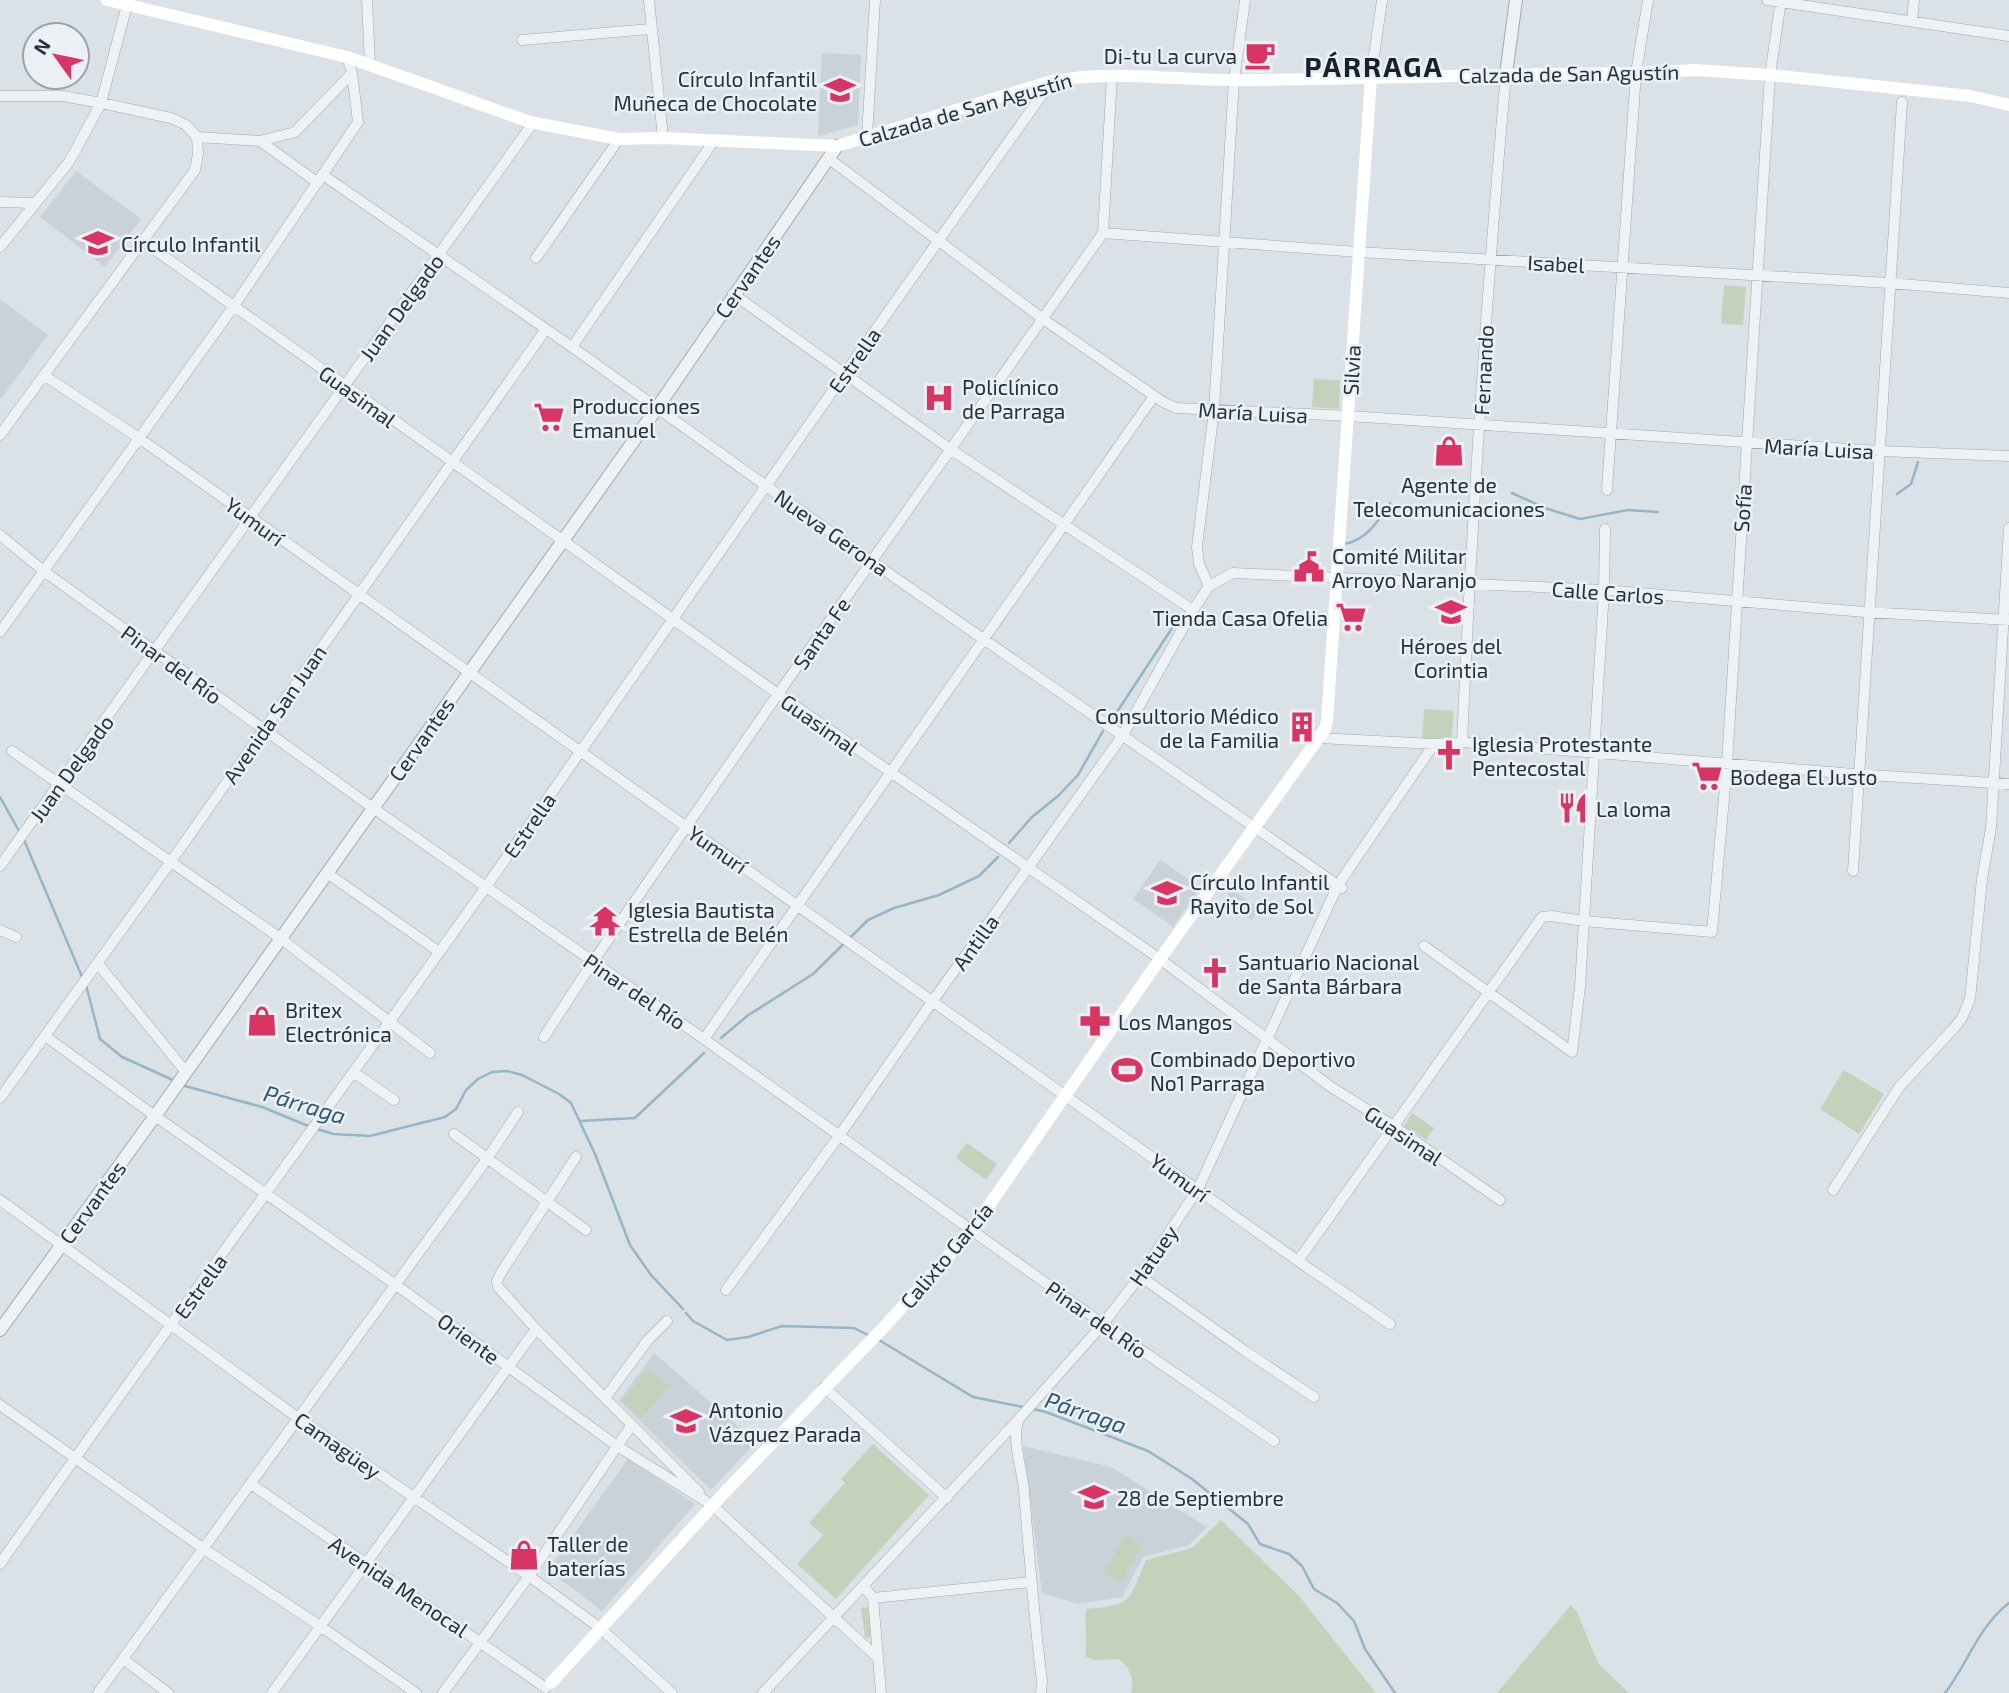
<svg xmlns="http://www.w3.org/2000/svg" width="2009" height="1693" viewBox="0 0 2009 1693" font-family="'Exo 2',sans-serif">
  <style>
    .built { fill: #c9d1d9 }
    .green { fill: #c4d2bc }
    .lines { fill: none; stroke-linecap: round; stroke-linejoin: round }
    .stream { stroke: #93b6ca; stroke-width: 2.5 }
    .minor-casing { stroke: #a0a9b1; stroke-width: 11 }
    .tertiary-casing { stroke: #a0a9b1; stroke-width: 14 }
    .minor { stroke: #eef2f5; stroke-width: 10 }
    .tertiary { stroke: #eef2f5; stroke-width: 12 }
    .secondary { stroke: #fff; stroke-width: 12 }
    .labels { text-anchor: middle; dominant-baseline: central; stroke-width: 5; stroke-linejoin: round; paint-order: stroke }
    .poi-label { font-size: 21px; fill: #24313e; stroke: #ebf0f5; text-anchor: start }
    .street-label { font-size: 21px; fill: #24313e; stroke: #ebf0f5 }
    .water-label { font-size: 23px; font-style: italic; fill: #2c5775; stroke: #ebf0f5 }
    .district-label { font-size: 28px; font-weight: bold; letter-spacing: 2px; fill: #17222e; stroke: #ebf0f5 }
  </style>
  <rect width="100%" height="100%" fill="#dbe2e7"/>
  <path class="built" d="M822,53L861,55L858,125L818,136Z
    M76,171L141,219L105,267L40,217Z
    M0,299L48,335L0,400Z
    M1160,860L1200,887L1173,927L1133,899Z
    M1229,888L1259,908L1252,920L1224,901L1229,894L1226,892Z
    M654,1353L756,1442L711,1490L619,1401Z
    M1023,1446L1111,1467L1207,1527L1189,1545L1143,1557L1122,1597L1078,1604L1042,1593Z
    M628,1459L695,1504L602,1611L548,1570Z"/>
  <path class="green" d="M1724,285L1746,287L1743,325L1721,324Z
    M1314,379L1340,380L1339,409L1312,407Z
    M1424,709L1454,711L1451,741L1422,739Z
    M1844,1070L1884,1094L1859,1134L1820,1109Z
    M1412,1113L1434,1128L1426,1140L1404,1126Z
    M967,1143L997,1164L986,1180L956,1158Z
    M648,1369L669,1386L642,1418L622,1401Z
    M873,1444L929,1495L836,1599L797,1564L823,1535L809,1523L845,1483L841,1479Z
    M1221,1520L1299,1596L1376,1693H1131C1135,1678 1130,1669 1119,1659L1096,1660L1085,1657C1088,1640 1084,1625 1086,1609C1133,1605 1128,1602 1146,1560L1192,1548Z
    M1125,1535L1142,1545L1121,1583L1104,1573Z
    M1571,1605L1577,1612L1598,1663L1629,1693H1497Z
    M868,1607L872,1637L865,1638L861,1608Z"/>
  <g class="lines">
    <path class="stream" d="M1512,493L1545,508L1580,519L1628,510L1658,512
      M1897,494L1911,484L1918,462
      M1344,544C1366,541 1379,520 1390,503
      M1113,718L1180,616
      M0,797L19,831
      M24,840L83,979
      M1009,843L1032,817L1058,796L1078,775L1103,731
      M86,985L100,1039L122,1057L173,1080
      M721,1038L747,1016L813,974L868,920L894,908L939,895L979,876L998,857
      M185,1086L262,1107L311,1127
      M580,1121L635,1118L704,1053
      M317,1129L333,1134L370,1136L445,1117L456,1109L466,1090L478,1079L492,1072L507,1071L522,1075L559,1094L571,1103L595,1154L630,1245L651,1275L683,1309
      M686,1313L693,1321L727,1340L748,1337L782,1326L854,1328L870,1336
      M879,1340L973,1397L1023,1407
      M1033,1409L1046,1412L1148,1451L1192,1479L1248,1524L1260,1544L1289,1554L1302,1566L1314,1589L1337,1603L1354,1621L1365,1649L1395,1693
      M1945,1693C1968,1663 1978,1627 2009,1603"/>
    <g class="minor-casing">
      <path id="minor" d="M367,0L370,65
        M649,0L663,138
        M1767,0L2009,36
        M1912,21L1914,0
        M522,40L650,29
        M1371,77L1382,0
        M0,96H63L101,103L171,118L186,125L197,137
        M867,136L875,0
        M197,137L260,141L295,132L352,73
        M260,141L318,183
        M828,158L1043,319L1163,402L1176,408L1349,416L1880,451L2009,456
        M323,175L572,347L871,561L1342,888
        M0,202L34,203
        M1103,233L1358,252L1889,283L2009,293
        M1103,233L1112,76
        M144,242L778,694L1160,959L1331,1087L1395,1127L1500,1200
        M0,247L69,162L101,103L127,5
        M536,258L619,139
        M733,294L950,449L1193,610
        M572,347L713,142
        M45,376L139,438L1298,1261L1390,1324
        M0,435L195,170L198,154L197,137
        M1607,490L1636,73L1648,0
        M0,535L45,572L373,808L704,1039L1103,1324L1274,1441
        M1209,586L1199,564L1197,547L1214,410L1234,80L1245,0
        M0,632L234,306L358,122L352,73L347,57
        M1319,738L1434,744L1462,742L1854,774L2009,784
        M1462,742C1472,519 1486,296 1506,74
        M12,751L280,938L430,1053
        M0,866L533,123
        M1853,871L1902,102
        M327,873L438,951
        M0,930L16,937
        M1424,946L1572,1052L1580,987L1604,590L1605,529
        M98,964L186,1072
        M45,1036L155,1116L396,1285L617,1446L712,1505L878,1658
        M544,1037L592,963L778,694L1103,233
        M704,1039L1154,396
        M353,1072L394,1100
        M0,1098L172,860L546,329
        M454,1134L586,1230
        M576,1157L502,1271L497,1281L498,1287L536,1329L699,1492
        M1833,1190L1900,1086L1955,1027L1962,1018L1970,999L1982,879L1991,828L2009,528
        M0,1200L298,1418L529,1576L600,1628L672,1693
        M1298,1261L1542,917L1551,916L1584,921L1712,932L1727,764L1770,75L1781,0
        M1140,1276L1245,1351L1314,1397
        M726,1290L839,1136L932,1002L1123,735L1193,610L1209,586L1233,573L1604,590L1865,612L2009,620
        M824,1387L947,1498
        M605,1398L648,1340L667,1321
        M0,1405L204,1549L320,1626L416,1693
        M1018,1421C1012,1443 1022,1468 1024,1491C1029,1554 1034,1618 1042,1681L1041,1693
        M251,1484L546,1688
        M0,1564C161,1335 328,1110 490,881C677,614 862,346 1052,81
        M864,1587L873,1598L881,1693
        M873,1598L1030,1582
        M123,1659L168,1693
        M98,1693L487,1159L518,1112
        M272,1693L536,1329
        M443,1693L529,1576L631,1426
        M763,1693L1018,1420L1103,1324L1140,1276L1198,1189L1338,885L1434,744"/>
    </g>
    <g class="tertiary-casing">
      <path id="tertiary" d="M1506,74L1516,0
        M0,1330L155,1116L657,408L837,146"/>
    </g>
    <use href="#minor" class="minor"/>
    <use href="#tertiary" class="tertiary"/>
    <path class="secondary" d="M107,0L347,57L530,122L619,139L663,138L837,146L1052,81C1113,69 1176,81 1238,80C1370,79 1503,74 1636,73L1695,70L1770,75L1970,96L2009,105
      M551,1683L726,1491L884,1327L972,1230L1160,959L1325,729L1327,721L1371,77"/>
  </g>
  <defs>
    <g id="cafe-bare" transform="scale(2.415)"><path d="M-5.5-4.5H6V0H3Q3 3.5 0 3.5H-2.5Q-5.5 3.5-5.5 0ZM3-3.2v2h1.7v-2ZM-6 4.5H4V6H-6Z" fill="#d83564" stroke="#ebf0f5" stroke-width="2.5" paint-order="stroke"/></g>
    <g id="school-bare" transform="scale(2.415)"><path d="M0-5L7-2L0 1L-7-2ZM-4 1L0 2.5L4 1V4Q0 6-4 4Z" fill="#d83564" stroke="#ebf0f5" stroke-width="2.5" paint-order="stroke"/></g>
    <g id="hospital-bare" transform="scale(2.415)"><path d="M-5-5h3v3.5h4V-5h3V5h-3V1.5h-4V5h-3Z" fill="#d83564" stroke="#ebf0f5" stroke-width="2.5" paint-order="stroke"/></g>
    <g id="supermarket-bare" transform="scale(2.415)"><path d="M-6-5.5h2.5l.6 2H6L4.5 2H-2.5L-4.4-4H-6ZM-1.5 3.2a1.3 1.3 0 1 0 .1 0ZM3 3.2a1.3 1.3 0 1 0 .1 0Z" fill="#d83564" stroke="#ebf0f5" stroke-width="2.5" paint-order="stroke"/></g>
    <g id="shop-bare" transform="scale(2.415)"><path d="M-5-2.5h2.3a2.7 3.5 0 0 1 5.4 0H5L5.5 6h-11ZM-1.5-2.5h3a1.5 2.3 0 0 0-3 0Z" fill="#d83564" stroke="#ebf0f5" stroke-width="2.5" paint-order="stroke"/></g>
    <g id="civic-bare" transform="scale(2.415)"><path d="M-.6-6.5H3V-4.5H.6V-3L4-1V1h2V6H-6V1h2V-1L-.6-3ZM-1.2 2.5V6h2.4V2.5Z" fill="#d83564" stroke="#ebf0f5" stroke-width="2.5" paint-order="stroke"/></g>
    <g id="building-bare" transform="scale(2.415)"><path d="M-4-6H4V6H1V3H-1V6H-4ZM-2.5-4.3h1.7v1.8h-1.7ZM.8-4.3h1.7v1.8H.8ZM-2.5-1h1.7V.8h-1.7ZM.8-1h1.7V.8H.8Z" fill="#d83564" stroke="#ebf0f5" stroke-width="2.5" paint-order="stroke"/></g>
    <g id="church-bare" transform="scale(2.415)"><path d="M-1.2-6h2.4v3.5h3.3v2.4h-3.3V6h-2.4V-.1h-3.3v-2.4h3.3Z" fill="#d83564" stroke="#ebf0f5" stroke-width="2.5" paint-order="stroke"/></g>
    <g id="restaurant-bare" transform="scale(2.415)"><path d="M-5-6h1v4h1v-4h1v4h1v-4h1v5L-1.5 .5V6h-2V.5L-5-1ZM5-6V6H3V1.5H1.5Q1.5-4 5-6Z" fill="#d83564" stroke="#ebf0f5" stroke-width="2.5" paint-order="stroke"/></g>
    <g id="temple-bare" transform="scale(2.415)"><path d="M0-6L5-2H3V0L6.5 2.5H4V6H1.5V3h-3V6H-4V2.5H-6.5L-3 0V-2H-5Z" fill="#d83564" stroke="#ebf0f5" stroke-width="2.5" paint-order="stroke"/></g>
    <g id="pharmacy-bare" transform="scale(2.415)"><path d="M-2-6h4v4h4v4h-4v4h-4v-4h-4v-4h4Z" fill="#d83564" stroke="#ebf0f5" stroke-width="2.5" paint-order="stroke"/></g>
    <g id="stadium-bare" transform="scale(2.415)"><path d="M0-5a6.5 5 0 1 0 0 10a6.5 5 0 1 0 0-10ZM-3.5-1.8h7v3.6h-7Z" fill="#d83564" stroke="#ebf0f5" stroke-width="2.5" paint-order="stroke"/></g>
  </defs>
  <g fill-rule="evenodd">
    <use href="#cafe-bare" x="1260" y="55"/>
    <use href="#school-bare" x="840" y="90"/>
    <use href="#school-bare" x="98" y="243"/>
    <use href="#hospital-bare" x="939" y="398"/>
    <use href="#supermarket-bare" x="549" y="417"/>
    <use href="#shop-bare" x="1449" y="451"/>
    <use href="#civic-bare" x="1309" y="567"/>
    <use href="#school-bare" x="1451" y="612"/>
    <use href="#supermarket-bare" x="1351" y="617"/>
    <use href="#building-bare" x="1302" y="727"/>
    <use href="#church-bare" x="1449" y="755"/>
    <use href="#supermarket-bare" x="1707" y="776"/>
    <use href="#restaurant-bare" x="1573" y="808"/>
    <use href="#school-bare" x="1167" y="893"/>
    <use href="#temple-bare" x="605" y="921"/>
    <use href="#church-bare" x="1215" y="973"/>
    <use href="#shop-bare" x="262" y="1021"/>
    <use href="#pharmacy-bare" x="1095" y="1021"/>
    <use href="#stadium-bare" x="1127" y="1070"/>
    <use href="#school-bare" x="686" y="1421"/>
    <use href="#school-bare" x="1094" y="1497"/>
    <use href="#shop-bare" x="524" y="1555"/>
  </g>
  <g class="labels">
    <g class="poi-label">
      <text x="1237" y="55" text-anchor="end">Di-tu La curva</text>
      <text x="817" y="78" text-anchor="end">Círculo Infantil<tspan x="817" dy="24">Muñeca de Chocolate</tspan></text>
      <text x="121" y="243">Círculo Infantil</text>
      <text x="962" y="386">Policlínico<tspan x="962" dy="24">de Parraga</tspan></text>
      <text x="572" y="405">Producciones<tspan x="572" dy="24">Emanuel</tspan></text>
      <text x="1449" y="484" text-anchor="middle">Agente de<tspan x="1449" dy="24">Telecomunicaciones</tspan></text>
      <text x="1332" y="555">Comité Militar<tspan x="1332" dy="24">Arroyo Naranjo</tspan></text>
      <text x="1328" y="617" text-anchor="end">Tienda Casa Ofelia</text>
      <text x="1451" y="645" text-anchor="middle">Héroes del<tspan x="1451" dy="24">Corintia</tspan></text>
      <text x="1279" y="715" text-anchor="end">Consultorio Médico<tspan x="1279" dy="24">de la Familia</tspan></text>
      <text x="1472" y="743">Iglesia Protestante<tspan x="1472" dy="24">Pentecostal</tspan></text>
      <text x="1730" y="776">Bodega El Justo</text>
      <text x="1596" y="808">La loma</text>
      <text x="1190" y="881">Círculo Infantil<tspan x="1190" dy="24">Rayito de Sol</tspan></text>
      <text x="628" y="909">Iglesia Bautista<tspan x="628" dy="24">Estrella de Belén</tspan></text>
      <text x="1238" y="961">Santuario Nacional<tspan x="1238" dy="24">de Santa Bárbara</tspan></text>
      <text x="285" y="1009">Britex<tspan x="285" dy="24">Electrónica</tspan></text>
      <text x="1118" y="1021">Los Mangos</text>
      <text x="1150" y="1058">Combinado Deportivo<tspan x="1150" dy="24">No1 Parraga</tspan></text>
      <text x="709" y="1409">Antonio<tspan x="709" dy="24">Vázquez Parada</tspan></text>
      <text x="1117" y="1497">28 de Septiembre</text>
      <text x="547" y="1543">Taller de<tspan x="547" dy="24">baterías</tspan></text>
    </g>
    <g class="street-label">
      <text transform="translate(1569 73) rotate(-1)">Calzada de San Agustín</text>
      <text transform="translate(965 109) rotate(-16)">Calzada de San Agustín</text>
      <text transform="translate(1556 263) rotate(3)">Isabel</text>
      <text transform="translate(747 276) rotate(-55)">Cervantes</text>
      <text transform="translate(401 307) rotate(-54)">Juan Delgado</text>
      <text transform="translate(854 360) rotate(-55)">Estrella</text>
      <text transform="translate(1351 370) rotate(-87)">Silvia</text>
      <text transform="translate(1483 370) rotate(-87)">Fernando</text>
      <text transform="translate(358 396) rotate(36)">Guasimal</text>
      <text transform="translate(1253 412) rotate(3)">María Luisa</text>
      <text transform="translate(1819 448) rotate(3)">María Luisa</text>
      <text transform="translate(1742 508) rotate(-86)">Sofía</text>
      <text transform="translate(255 521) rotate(36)">Yumurí</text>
      <text transform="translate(832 532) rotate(35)">Nueva Gerona</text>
      <text transform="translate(1608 592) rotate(4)">Calle Carlos</text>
      <text transform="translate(821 633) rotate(-55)">Santa Fe</text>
      <text transform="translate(172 664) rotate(36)">Pinar del Río</text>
      <text transform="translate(274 714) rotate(-55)">Avenida San Juan</text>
      <text transform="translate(820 724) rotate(35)">Guasimal</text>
      <text transform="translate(421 739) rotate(-55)">Cervantes</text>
      <text transform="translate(71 768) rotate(-54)">Juan Delgado</text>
      <text transform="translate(529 825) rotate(-55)">Estrella</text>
      <text transform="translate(718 849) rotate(35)">Yumurí</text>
      <text transform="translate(975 942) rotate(-54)">Antilla</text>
      <text transform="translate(635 991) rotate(34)">Pinar del Río</text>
      <text transform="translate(1404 1135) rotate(34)">Guasimal</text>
      <text transform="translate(1180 1177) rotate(36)">Yumurí</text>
      <text transform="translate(92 1202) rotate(-54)">Cervantes</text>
      <text transform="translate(946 1255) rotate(-50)">Calixto García</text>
      <text transform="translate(1153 1255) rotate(-55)">Hatuey</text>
      <text transform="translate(200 1286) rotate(-54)">Estrella</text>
      <text transform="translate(1097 1319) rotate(35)">Pinar del Río</text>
      <text transform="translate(469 1338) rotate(36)">Oriente</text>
      <text transform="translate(338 1445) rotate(35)">Camagüey</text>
      <text transform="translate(399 1586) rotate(34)">Avenida Menocal</text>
    </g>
    <g class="water-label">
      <text transform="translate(305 1104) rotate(17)">Párraga</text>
      <text transform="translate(1086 1412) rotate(19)">Párraga</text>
    </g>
    <g class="district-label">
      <text x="1374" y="66">PÁRRAGA</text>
    </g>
  </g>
  <g transform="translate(56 56) rotate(303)"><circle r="33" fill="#ebf0f5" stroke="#9ba4ac" stroke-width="2"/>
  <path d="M0-5L12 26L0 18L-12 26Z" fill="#d83564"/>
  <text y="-10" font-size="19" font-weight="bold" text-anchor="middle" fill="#24313e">N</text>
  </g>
</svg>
